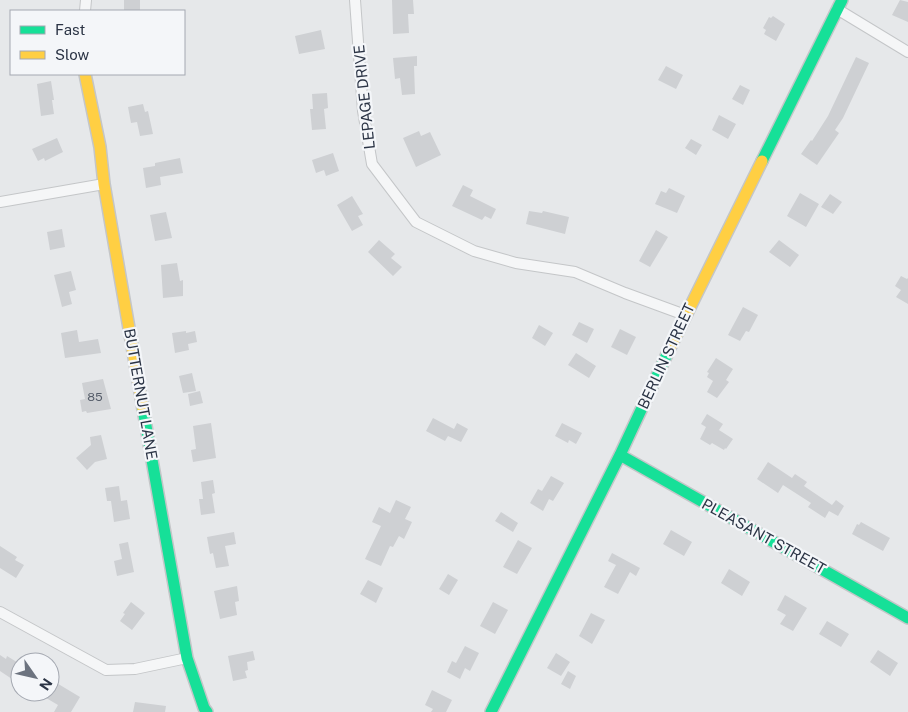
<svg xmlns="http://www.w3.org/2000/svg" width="908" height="712" viewBox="0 0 908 712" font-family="'Public Sans',sans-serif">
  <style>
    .building { fill: #ced0d3 }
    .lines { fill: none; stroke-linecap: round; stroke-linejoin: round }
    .street-casing { stroke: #c4c6c8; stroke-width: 12 }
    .fast-casing { stroke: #c4c6c8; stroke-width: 14 }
    .slow-casing { stroke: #c4c6c8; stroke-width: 14 }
    .street { stroke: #f5f6f7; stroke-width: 10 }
    .fast { stroke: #16e098; stroke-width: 11 }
    .slow { stroke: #ffcf43; stroke-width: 11 }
    .labels { text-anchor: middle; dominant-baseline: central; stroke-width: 4.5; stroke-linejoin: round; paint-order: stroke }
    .number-label { font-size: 12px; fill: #545c69 }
    .street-label { font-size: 15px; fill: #2b3445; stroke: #f4f6f9 }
  </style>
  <rect width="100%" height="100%" fill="#e6e8ea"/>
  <path class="building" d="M124,0H140V11H124Z
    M392,0H413L414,14H408L409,33L393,34Z
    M900,0L908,2V22L892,15Z
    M773,16L785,24L776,41L764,34L766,30L763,28L769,17L771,18Z
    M321,30L325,49L299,54L295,36Z
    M417,56V66H414L415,94L402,95L400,78L395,79L393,58Z
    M856,57L869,63L843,118L835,130L839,133L817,165L801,154L811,140L812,141L828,116Z
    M666,66L683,75L676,89L658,80Z
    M51,81L54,100H52L54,114L41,116L37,84Z
    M740,85L750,90L743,105L732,99Z
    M327,93L328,108L324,109L326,129L312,130L310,109H313L312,94Z
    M143,104L145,112L148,111L153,134L140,136L137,122L131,123L128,107Z
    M719,115L736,124L728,139L712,130Z
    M419,131L421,136L430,132L441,155L416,167L403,138Z
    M57,138L63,152L45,161L44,158L38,161L32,149Z
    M691,139L702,145L696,155L685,148Z
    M333,153L339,171L326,176L324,170L316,173L312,160Z
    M180,158L183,173L160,177L161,185L146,188L143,168L155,166V163Z
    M463,185L473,190L470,196L496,209L491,219L485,216L482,220L452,206Z
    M669,188L685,196L677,213L655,204L661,191L666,193Z
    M800,193L819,204L806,227L787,216Z
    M830,194L842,202L833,214L821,207Z
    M352,196L363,214L358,216L363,225L352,231L337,205Z
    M529,211L542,213L543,211L569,217L565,234L526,224Z
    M166,212L172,238L155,241L150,215Z
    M62,229L65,247L50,250L47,232Z
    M656,230L668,237L650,267L639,261Z
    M379,240L395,254L391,258L402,267L393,276L368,252Z
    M779,240L799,255L790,267L769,252Z
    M177,263L180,281L183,280V296L163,298L161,265Z
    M71,271L76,290L69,292L72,304L62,307L54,275Z
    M901,276L907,279L908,278V304L896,297L901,290L895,286Z
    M743,307L758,315L749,332L746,331L740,341L728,335Z
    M579,322L594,329L587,343L572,335Z
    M539,325L553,333L545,346L532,338Z
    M620,329L636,337L627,355L611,347Z
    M77,330L79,342L98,339L101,353L65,358L61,333Z
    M186,331V333L195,331L197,342L188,344L189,350L175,353L172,333Z
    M576,353L596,366L589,378L568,365Z
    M716,358L733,369L726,380L729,382L717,398L707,392L713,381L707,377L709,373L707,372Z
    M192,373L196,391L183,393L179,376Z
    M103,379L111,409L87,413L86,411L82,412L80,400L85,399L82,383Z
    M200,391L203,403L190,406L188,394Z
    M707,414L723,424L719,430L733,439L726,449L725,448L724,450L712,443L710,445L700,439L706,427L701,424Z
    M433,418L454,429L457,423L468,429L461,442L448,436L445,441L426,431Z
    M211,423L216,458L193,462L191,450L196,449L193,426Z
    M562,423L582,433L576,444L569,440L568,443L555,436Z
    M101,435L107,459L95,462L87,470L76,458L91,445L90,437Z
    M768,462L792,478L795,474L807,482L804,486L832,505L836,500L844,506L838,516L829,511L825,518L808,507L811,503L783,485L778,493L757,479Z
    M551,476L564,483L553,501L549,499L543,511L530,503L538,489L542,491Z
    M213,480L215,493L212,494L215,513L201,515L199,499H203L201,482Z
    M119,486L121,501L127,500L130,519L114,522L111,501H107L105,488Z
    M396,500L411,507L405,519L412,522L404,539L399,536L393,547L390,546L381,566L365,559L381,526L372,522L379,507L390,513Z
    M501,512L518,523L513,532L495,521Z
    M861,522L890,538L883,551L852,534L857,524L859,525Z
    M671,530L692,542L684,556L663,544Z
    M234,532L236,544L225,546L229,566L216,568L213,553L210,554L207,537Z
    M518,540L532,548L517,574L503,567Z
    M128,542L134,572L117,576L114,561L122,559L119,544Z
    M0,546L17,557L15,560L24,565L16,578L0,568Z
    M612,553L640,568L636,576L630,572L618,594L604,587L616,565L620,567L608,561Z
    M729,569L750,582L742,596L721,583Z
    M448,574L458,580L449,595L439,589Z
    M368,580L383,588L376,603L360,594Z
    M237,586L239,601L235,602L237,615L220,619L214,591Z
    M785,595L807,608L793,631L780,624L786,615L777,610Z
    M131,602L145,613L132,630L120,621L125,614L123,613Z
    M493,602L508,610L495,634L480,626Z
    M591,613L605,620L592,644L579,636Z
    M827,621L849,634L841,647L819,634Z
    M465,646L479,653L470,671L465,668L460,679L447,672L452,661L456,663Z
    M878,650L898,663L890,676L870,662Z
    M253,651L255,660L247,662L248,670L245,671L247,678L233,681L228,656Z
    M556,653L570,662L561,676L547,668Z
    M0,655L6,659L7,656L20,664V673L15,681L0,671Z
    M568,671L576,676L570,689L561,684Z
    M50,679L80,697L71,712H54L58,705L36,692H50Z
    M432,690L452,700L446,712H431L433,709L425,705Z
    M135,702L166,706L165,712H133Z"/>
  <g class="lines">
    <g class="street-casing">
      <path id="street" d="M355,0L363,111L372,164L416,222L474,251L516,263L575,272L625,293L685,315
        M837,9L908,52
        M85,11L86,0
        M0,202L104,184
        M0,612L106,670L135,669L187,658"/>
    </g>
    <g class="fast-casing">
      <path id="fast" d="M762,161L842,0
        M143,409L187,658L204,708L207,712
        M620,455L908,618
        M491,712L620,455L669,350"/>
    </g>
    <g class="slow-casing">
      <path id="slow" d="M85,74L100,147L104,184L143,409
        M669,350L762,161"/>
    </g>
    <use href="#street" class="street"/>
    <use href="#fast" class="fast"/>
    <use href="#slow" class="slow"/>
  </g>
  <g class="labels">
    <g class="number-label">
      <text x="95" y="397">85</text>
    </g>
    <g class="street-label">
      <text transform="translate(364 97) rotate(-96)">LEPAGE DRIVE</text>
      <text transform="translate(666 356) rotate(-65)">BERLIN STREET</text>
      <text transform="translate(141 394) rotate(80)">BUTTERNUT LANE</text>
      <text transform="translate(764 536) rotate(29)">PLEASANT STREET</text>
    </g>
  </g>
  <rect x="10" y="10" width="175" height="65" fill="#f4f6f9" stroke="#a4a8b1"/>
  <rect x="20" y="26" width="25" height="8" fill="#16e098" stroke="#a4a8b1"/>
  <text x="55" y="35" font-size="15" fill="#2b3445">Fast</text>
  <rect x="20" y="51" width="25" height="8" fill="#ffcf43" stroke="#a4a8b1"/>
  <text x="55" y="60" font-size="15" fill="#2b3445">Slow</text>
  <g transform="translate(35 677) rotate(124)"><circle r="24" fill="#f4f6f9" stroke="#a4a8b1"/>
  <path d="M0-4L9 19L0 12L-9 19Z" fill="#6c737f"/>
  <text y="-8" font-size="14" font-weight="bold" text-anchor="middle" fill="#2b3445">N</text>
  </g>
</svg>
